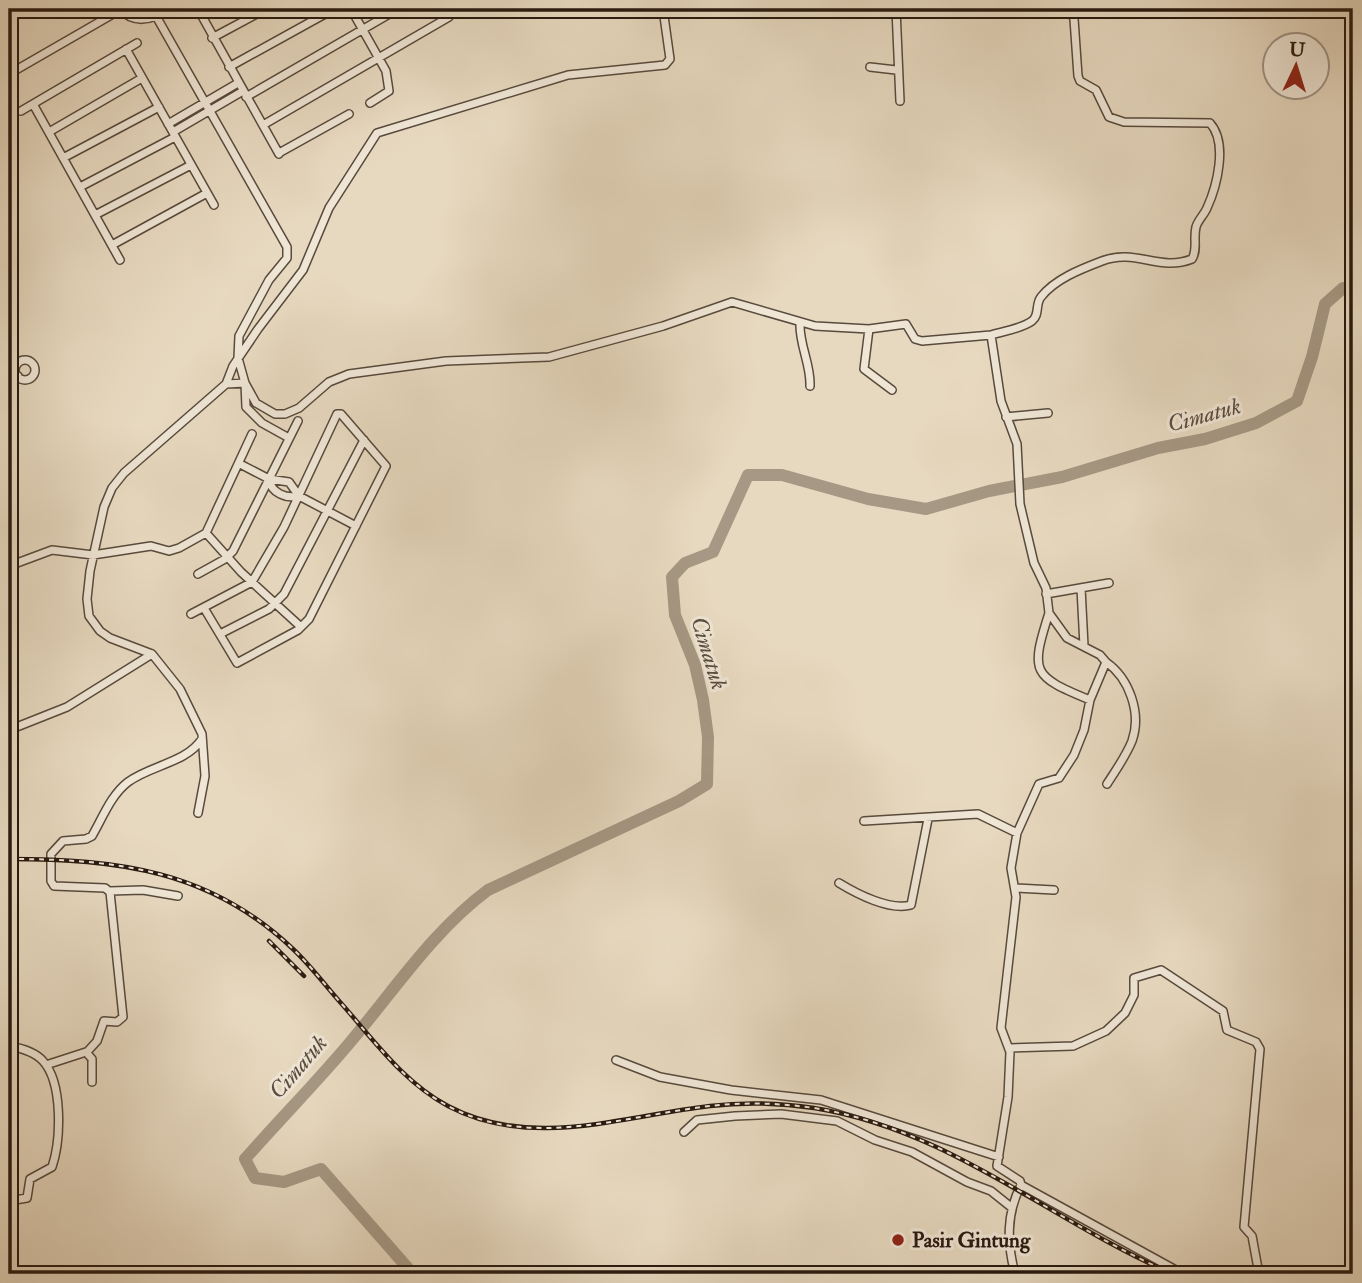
<svg xmlns="http://www.w3.org/2000/svg" width="1362" height="1283" viewBox="0 0 1362 1283" font-family="'IM FELL Double Pica',serif">
  <style>
    .lines { fill: none; stroke-linecap: round; stroke-linejoin: round }
    .river { stroke: #a69884; stroke-width: 12 }
    .street-casing { stroke: #584a3c; stroke-width: 10 }
    .street { stroke: #efe6d6; stroke-width: 7 }
    .rail-casing { stroke: #291a10; stroke-width: 4.5 }
    .rail { stroke: #efe6d6; stroke-width: 2; stroke-dasharray: 5; stroke-linecap: butt }
    .poi-dot { fill: #8f2418; stroke: #efe6d6; stroke-width: 2.5 }
    .labels { text-anchor: middle; dominant-baseline: central; stroke-width: 6; stroke-linejoin: round; paint-order: stroke }
    .poi-label { font-size: 21px; font-weight: bold; fill: #291a10; stroke: #efe6d6; text-anchor: start }
    .water-label { font-size: 23px; font-style: italic; fill: #5b4c3e; stroke: #efe6d6 }
  </style>
  <rect width="100%" height="100%" fill="#e7d9c0"/>
  <filter id="stains"><feTurbulence type="fractalNoise" baseFrequency=".00286" numOctaves="4"/><feColorMatrix values="0 0 0 0 .2 0 0 0 0 .09 0 0 0 0 .02 0 0 0 .5 -.17"/></filter>
  <radialGradient id="worn" r=".72"><stop offset=".6" stop-color="#630" stop-opacity="0"/><stop offset="1" stop-color="#630" stop-opacity=".3"/></radialGradient>
  <g class="lines">
    <path class="river" d="M413,1274L321,1169L284,1182L255,1178L245,1159C280,1119 318,1081 352,1040C395,989 434,930 488,890L679,801L707,784L708,737L703,700L695,665L675,615L672,577L685,563L713,552L748,475H782L868,499L926,509L989,491L1062,477L1158,448L1205,439L1256,423L1297,401L1312,357L1325,304L1343,288H1353"/>
    <g class="street-casing">
      <path id="street" d="M120,9C132,23 152,22 165,9
        M198,9L279,154
        M351,9L386,71L389,91L370,103
        M896,9L900,101
        M1069,9L1074,19L1078,76L1080,81L1096,90L1109,117L1124,122L1210,123C1228,143 1217,186 1207,208C1204,215 1198,220 1196,227C1193,239 1198,249 1192,259C1159,272 1136,248 1102,261C1081,269 1055,279 1041,297C1035,304 1040,315 1032,321C1021,329 1004,331 991,335L1001,401L1017,444L1020,504L1034,563L1046,588L1049,613L1067,638L1100,655L1106,662L1090,700L1084,730L1074,755L1059,778L1039,784L1017,833L1011,868L1016,897L1001,1028L1010,1052L1008,1097L997,1166L1020,1181L1021,1185L1183,1274
        M156,16L287,247V258L269,280L239,336L238,358L245,383L246,407L262,423L289,438
        M212,38L266,9
        M126,49L214,205
        M229,67L334,9
        M870,67L896,70
        M9,74L120,10
        M246,97L398,9
        M33,104L120,260
        M21,111L137,43
        M168,124L238,83
        M263,125L449,17L444,9
        M49,132L142,78
        M173,132L243,91
        M279,153L349,114
        M63,158L159,107
        M80,187L175,137
        M95,215L191,165
        M112,245L207,193
        M800,323C799,345 811,364 810,386
        M869,329L864,369L892,390
        M15 370a10 10 0 1 1 20 0a10 10 0 1 1-20 0Z
        M226,384L245,383L256,403L275,414H285L299,408L329,382L349,374L446,361L549,357L663,326L732,302L815,326L869,329L906,324L915,339L922,341L991,335
        M9,386L18,376
        M1006,417L1048,413
        M240,464L269,479C271,493 286,499 299,496L356,526
        M269,479L289,482L299,496
        M206,533L241,572L301,627
        M9,566L52,550L93,555L151,546L169,551L179,548L206,533L252,434
        M198,574L225,559L233,551L298,421
        M1081,588L1084,646
        M1046,594L1109,583
        M1049,613C1030,673 1032,676 1090,700
        M191,614L252,582L284,527L337,414H341L386,466L309,619L298,630L237,663L204,608
        M220,634L269,609L284,594L364,440
        M1106,662C1129,678 1142,713 1132,741C1126,756 1116,770 1107,784
        M9,730L67,707L152,654
        M1353,812L1349,842L1353,843
        M198,813L205,776L202,734L180,689L152,654L110,638L100,631L89,616L87,599L90,571L104,507L112,488L124,473L226,384L233,366L258,329L303,270L329,208L377,133L568,75L665,65L670,59L663,9
        M864,821L978,814L1017,833
        M839,883C857,894 890,911 911,905L928,819
        M1015,888L1054,890
        M110,891L143,890L178,896
        M9,1046C21,1048 35,1052 43,1061C63,1083 61,1140 52,1167L30,1179L27,1198L9,1201
        M1009,1048L1073,1046L1106,1031L1125,1013L1134,995V978L1161,970L1223,1011L1227,1030L1256,1042L1260,1049L1244,1227L1252,1236L1259,1274
        M87,1052L97,1041L104,1021L117,1022L123,1017L110,892L105,888L54,886L51,881V854L63,841L86,839L92,836C103,817 111,795 128,782C151,765 186,763 202,739
        M616,1060L660,1077L731,1090L821,1100L999,1157
        M46,1065L86,1052L92,1059V1082
        M684,1132L697,1120L735,1116L781,1114L837,1121L875,1140L912,1152L967,1182L991,1191L1011,1207
        M1015,1274C1007,1243 1006,1214 1021,1185"/>
    </g>
    <use href="#street" class="street"/>
    <g class="rail-casing">
      <path id="rail" d="M9,859C117,859 210,870 293,949C310,965 325,985 340,1002C373,1039 403,1082 448,1106C531,1150 623,1116 710,1106C744,1102 780,1103 814,1108C951,1130 1050,1221 1173,1274
        M269,941L304,976"/>
    </g>
    <use href="#rail" class="rail"/>
  </g>
  <circle class="poi-dot" cx="898" cy="1240" r="7"/>
  <g class="labels">
    <g class="poi-label">
      <text x="912" y="1240">Pasir Gintung</text>
    </g>
    <g class="water-label">
      <text transform="translate(1204 415) rotate(-15)">Cimatuk</text>
      <text transform="translate(709 653) rotate(73)">Cimatuk</text>
      <text transform="translate(298 1067) rotate(-49)">Cimatuk</text>
    </g>
  </g>
  <rect width="1362" height="1283" fill="none" stroke="#e7d9c0" stroke-width="35"/>
  <rect x="10" y="10" width="1341" height="1262" fill="none" stroke="#291a10" stroke-width="3.5"/>
  <rect x="18" y="18" width="1327" height="1248" fill="none" stroke="#291a10" stroke-width="2"/>
  <g transform="translate(1296 66) rotate(4)"><circle r="33" fill="#efe6d6" stroke="#a09487" stroke-width="2"/>
  <path d="M0-5L12 26L0 18L-12 26Z" fill="#8f2418"/>
  <text y="-10" font-size="19" font-weight="bold" text-anchor="middle" fill="#291a10">U</text>
  </g>
  <rect width="100%" height="100%" filter="url(#stains)"/>
  <rect width="100%" height="100%" fill="url(#worn)"/>
</svg>
